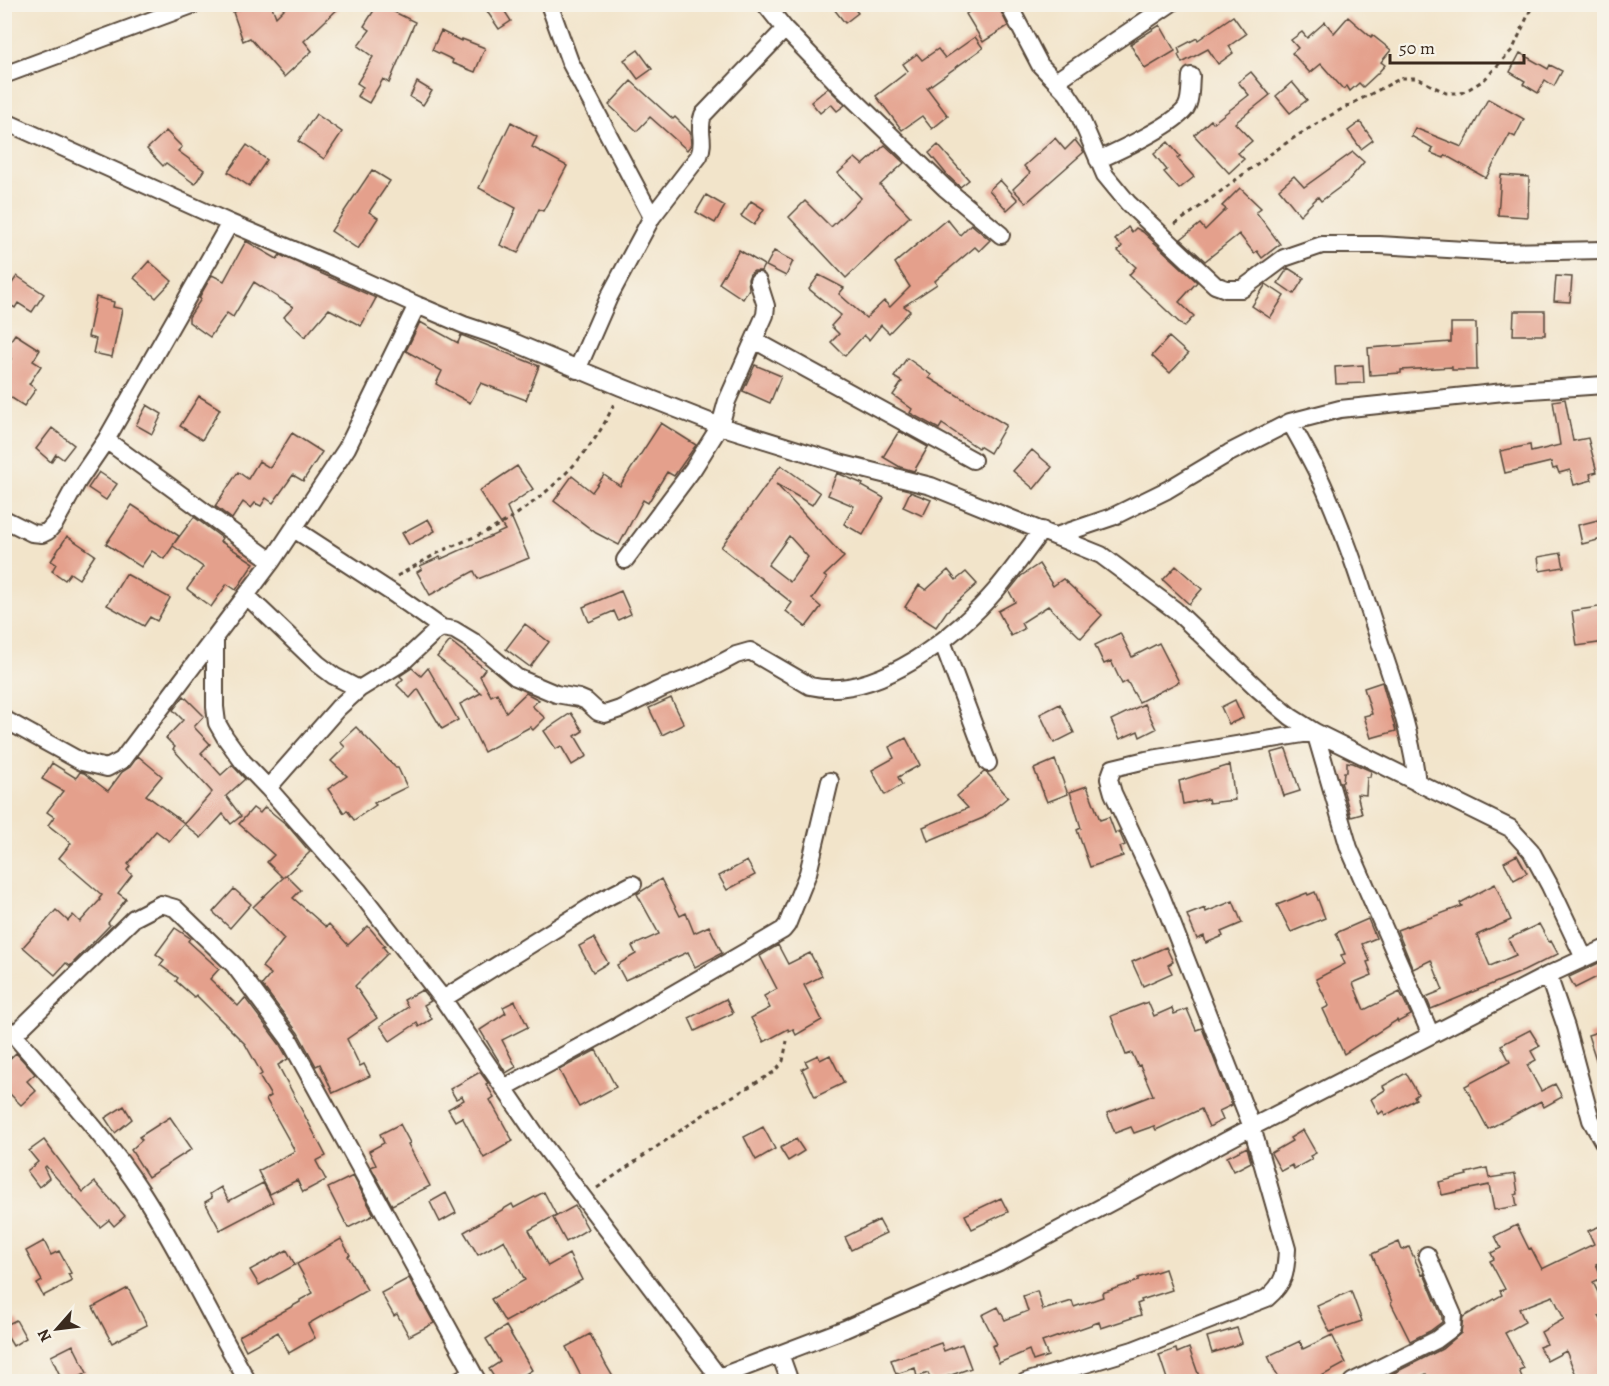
<svg xmlns="http://www.w3.org/2000/svg" width="1609" height="1386" viewBox="0 0 1609 1386" font-family="Alegreya,serif">
  <style>
    .building { fill: #e4a08c; fill-rule: evenodd }
    .lines { fill: none; stroke-linecap: round; stroke-linejoin: round }
    .street-casing { stroke: #564638; stroke-width: 20 }
    .path { stroke: #564638; stroke-width: 3; stroke-dasharray: 4.5 4.5; stroke-linecap: butt }
    .street { stroke: #fff; stroke-width: 16 }
  </style>
  <rect width="100%" height="100%" fill="#f7f3e8"/>
  <filter id="ink" filterUnits="userSpaceOnUse"><feTurbulence type="fractalNoise" baseFrequency=".0167" numOctaves="2"/><feDisplacementMap in="SourceGraphic" scale="12" xChannelSelector="R" yChannelSelector="G"/><feConvolveMatrix kernelMatrix="1 2 1 2 8 2 1 2 1" color-interpolation-filters="sRGB"/></filter>
  <filter id="wash" filterUnits="userSpaceOnUse"><feTurbulence type="fractalNoise" baseFrequency=".008" numOctaves="4" result="noise"/><feDisplacementMap in="SourceGraphic" scale="24" xChannelSelector="R" yChannelSelector="G"/><feGaussianBlur stdDeviation="1.35" result="paint"/><feColorMatrix in="noise" values="0 0 0 0 0 0 0 0 0 0 0 0 0 0 0 0 0 1.4 0 .05"/><feComposite in="paint" operator="in"/></filter>
  <g filter="url(#wash)">
    <rect width="100%" height="100%" fill="#f2e4ca"/>
    <g id="blocks">
      <path class="building" d="M253,4H271L276,17L289,4H343L304,41L312,51L284,77L250,38L243,41L233,12Z
        M378,4L415,22L389,83L383,79L369,103L357,96L363,87L357,83L373,57L358,46L370,30L364,26Z
        M482,4H500L511,21L499,29Z
        M830,4H850L858,13L845,23Z
        M981,4L986,10L997,4L1008,26L983,42L966,14Z
        M1233,16L1246,34L1229,46L1233,53L1218,64L1208,49L1182,63L1178,55L1180,53L1178,48L1197,38L1198,40Z
        M1348,17L1371,37L1372,35L1391,50L1381,62L1385,65L1377,74L1363,87L1359,83L1350,91L1347,86L1343,89L1321,64L1310,73L1292,53L1298,48L1291,40L1302,32L1307,38L1325,22L1334,33Z
        M1160,25L1175,51L1145,69L1130,44Z
        M441,31L461,41L462,39L485,48L475,72L452,63L453,60L432,50Z
        M975,37L983,48L927,88L948,116L932,129L922,116L902,130L876,96L908,71L903,64L917,54L922,60L938,49L945,58Z
        M638,50L652,69L638,79L624,60Z
        M1520,53L1548,69L1550,65L1562,71L1554,86L1545,80L1538,93L1523,84L1525,81L1510,72Z
        M1251,72L1270,95L1235,123L1252,141L1238,153L1244,159L1229,173L1194,135L1211,120L1213,123L1249,95L1238,82Z
        M631,81L673,119L675,117L690,132L691,145L687,150L650,117L637,131L609,105Z
        M417,82L432,91L423,105L410,97Z
        M1292,82L1307,100L1290,113L1276,96Z
        M828,88L845,105L837,111L831,104L820,113L811,102Z
        M1488,99L1524,119L1515,137L1510,134L1486,178L1445,155L1444,158L1431,153L1433,148L1411,136L1415,128L1462,147Z
        M316,114L342,132L324,159L298,141Z
        M511,122L537,137L532,147L567,166L543,211L539,209L518,253L500,245L516,208L479,188Z
        M1360,122L1373,140L1361,149L1348,131Z
        M166,131L182,147L178,151L204,170L195,184L166,163L163,166L147,149Z
        M1055,138L1065,150L1075,140L1084,152L1026,203L1013,189L1030,173L1024,166Z
        M1168,142L1180,156L1177,158L1194,177L1179,189L1164,172L1167,170L1154,154Z
        M247,145L267,160L249,186L228,172Z
        M885,145L904,163L880,185L910,216L846,278L789,217L805,201L831,227L861,198L838,173L855,158L863,165Z
        M938,145L969,180L960,187L948,176L929,153Z
        M1353,152L1364,162L1347,182L1321,201L1318,197L1300,215L1279,189L1294,176L1304,187Z
        M372,170L390,181L369,212L378,218L358,249L331,231Z
        M1501,175L1529,177L1528,217L1498,215Z
        M1000,180L1018,200L1007,210L989,190Z
        M1240,188L1261,208L1256,212L1280,244L1262,258L1257,251L1254,253L1239,234L1205,261L1181,239L1200,224L1205,230L1226,209L1222,206Z
        M706,195L725,206L715,223L696,212Z
        M751,201L764,209L754,225L741,216Z
        M947,219L960,235L971,224L990,240L979,251L975,247L935,281L937,284L904,306L910,311L889,333L881,325L869,340L864,335L845,356L831,342L839,334L831,326L841,315L809,289L819,275L844,288L839,294L866,318L884,301L890,307L910,287L895,263Z
        M1128,227L1132,232L1136,228L1143,232L1197,282L1179,302L1194,316L1184,327L1129,275L1136,267L1118,251L1122,246L1115,240Z
        M246,241L277,259L280,255L376,298L361,326L329,309L305,337L284,317L293,307L254,282L233,317L227,313L210,337L189,322V317L201,299L199,298L212,275L224,281Z
        M739,250L764,265L761,271H754L750,274L748,279L749,289L743,299L719,283Z
        M774,251L793,261L786,276L766,266Z
        M149,261L172,281L156,298L134,278Z
        M1288,268L1304,278L1294,294L1278,283Z
        M17,276L44,294L32,312L18,303L15,308L4,301V295Z
        M1556,276L1572,277L1570,302L1554,301Z
        M1266,284L1284,296L1270,318L1252,306Z
        M96,297L114,302L113,307L122,309L112,357L93,353L96,339L88,337Z
        M1514,311H1545V335H1513Z
        M420,322L458,343L461,335L539,366L526,400L481,383L470,403L436,384L442,371L406,351Z
        M1451,323H1476L1477,370H1452V367L1401,370V373L1370,375L1368,348L1451,342Z
        M15,334L40,350L33,361L41,366L29,384L36,389L24,406L4,393V368L11,359L4,355V350Z
        M1169,337L1188,354L1170,373L1152,356Z
        M907,358L931,375L929,378L1006,425L990,453L979,446L978,448L942,424L939,429L910,413L912,409L893,395L902,382L894,377Z
        M755,365L781,376L770,403L743,391Z
        M1363,365L1364,383L1336,384L1335,367Z
        M199,396L220,409L202,440L180,426Z
        M1565,399L1573,441L1588,438L1597,472L1590,474L1592,480L1574,485L1570,470L1559,473L1557,468L1553,469L1551,462L1505,473L1500,451L1530,445L1531,452L1560,445L1553,401Z
        M147,405L162,414L152,434L136,425Z
        M661,423L696,445L674,476L667,472L648,503L643,500L619,545L596,533L554,501L572,476L592,492L604,475L620,486Z
        M52,428L74,445L63,459L56,454L51,462L36,449Z
        M899,431L928,447L914,471L900,467L883,457Z
        M292,433L322,452L303,481L293,475L273,503L266,498L261,506L255,503L251,508L243,502L232,519L215,506L238,472L248,479L259,461L270,468Z
        M1032,450L1052,467L1034,489L1013,471Z
        M781,465L820,493L812,505L776,484L844,557L824,576L827,578L812,599L821,607L806,627L786,611L792,603L721,547ZM789,536L808,557L790,582L768,565Z
        M517,466L533,489L507,507L529,558L478,579L474,571L430,595L417,572L422,569L420,566L440,557L441,559L505,530L479,491Z
        M99,472L117,484L106,500L88,488Z
        M837,473L863,484L862,486L884,498L863,535L844,524L854,506L828,495Z
        M910,492L931,500L923,516L903,507Z
        M132,505L179,536L173,545L194,517L222,538L220,541L254,563L236,590L227,584L211,607L187,589L203,567L173,546L164,559L152,551L141,567L106,544Z
        M428,519L435,531L409,545L402,533Z
        M1598,520L1602,539L1582,544L1578,525Z
        M67,536L95,555L79,579L70,573L65,580L52,571L56,564L51,561Z
        M1561,553L1564,567L1540,571L1538,557Z
        M1039,564L1053,586L1063,579L1102,615L1081,638L1048,606L1021,623L1024,629L1011,636L998,611L1015,602L1009,591L1021,576Z
        M1176,566L1202,589L1189,604L1163,580Z
        M948,570L956,580L966,572L977,584L947,611L936,627L905,607L919,585L926,590Z
        M126,574L170,598L157,621L150,617L144,626L107,605Z
        M621,591L631,614L618,620L614,611L589,622L583,607Z
        M1605,606V642L1577,646L1572,611Z
        M525,624L549,642L530,667L506,649Z
        M1120,633L1132,657L1159,643L1179,682L1139,702L1127,681L1122,684L1111,661L1104,664L1095,645Z
        M450,641L485,669L480,676L491,696L497,693L506,712L526,693L539,700L532,706L545,718L533,730L530,727L484,752L460,704L481,693L437,657Z
        M412,668L421,676L428,668L458,720L442,729L418,689L410,698L397,685L403,679L400,676Z
        M1382,682L1396,731L1371,738L1364,716L1372,714L1364,688Z
        M184,696L204,716L194,727L210,744L201,753L221,775L232,765L245,779L226,796L241,816L231,824L223,814L201,838L184,824L212,792L173,749L175,747L166,738L183,720L173,710Z
        M671,698L684,724L662,735L649,708Z
        M1235,700L1243,718L1229,724L1221,707Z
        M1060,704L1074,733L1054,743L1040,714Z
        M1144,704L1156,729L1140,737L1138,731L1120,739L1111,720Z
        M571,713L583,731L575,736L587,756L572,765L561,746L556,749L544,731Z
        M356,727L396,768H398L407,787L374,803L376,805L354,820L347,810L344,813L328,789L347,776L331,761L345,747L340,742Z
        M906,738L920,765L898,777L902,785L885,795L872,770L894,758L889,747Z
        M1286,749L1300,791L1284,796L1271,753Z
        M138,756L162,776L146,795L184,823L169,841L156,831L128,864L130,866L127,870L132,875L118,893L126,899L108,923L110,925L70,966L66,963L55,975L23,947L56,910L68,921L73,915L80,922L100,900L99,899L102,895L59,858L71,843L48,825L54,817L47,812L63,791L42,779L52,763L76,778L80,772L84,773L108,791L122,772L130,767Z
        M1055,760L1068,794L1047,802L1034,769Z
        M1347,762L1353,763L1371,771L1370,777H1367L1366,795L1357,794L1362,814L1351,817L1341,782H1343L1344,772H1347Z
        M1230,765L1235,800L1209,803L1208,799L1183,804L1179,781Z
        M984,772L987,773L1008,797L983,818L928,841L923,827L968,808L957,796Z
        M1087,786L1100,820L1109,817L1115,833L1119,831L1125,845L1120,847L1123,856L1090,867L1077,830L1081,828L1070,792Z
        M265,807L287,825L310,852L283,878L267,862L274,855L239,824L253,808L260,813Z
        M1517,855L1527,873L1514,880L1504,862Z
        M747,861L755,875L727,890L719,876Z
        M286,875L301,890L293,898L326,927L329,924L348,945L368,926L385,946L383,947L388,953L355,986L377,1018L347,1039L360,1066L364,1064L370,1076L333,1093L320,1064L316,1066L298,1033L262,985L271,974L262,967L284,939L253,907Z
        M661,879L680,916L686,913L694,933L709,926L722,953L695,967L688,952L625,980L617,965L636,954L632,946L659,934L637,894Z
        M1495,884L1511,920L1477,935L1490,966L1516,955L1508,939L1539,924L1549,942L1551,941L1558,954L1524,971L1431,1009L1426,997L1443,990L1431,960L1413,969L1397,930L1462,906L1460,903Z
        M234,889L251,904L230,928L213,912Z
        M1315,892L1325,918L1291,932L1277,905L1307,893L1308,895Z
        M1233,901L1242,923L1221,932L1223,936L1206,943L1204,936L1197,939L1187,915L1205,908L1206,912Z
        M1368,919L1376,938L1362,944L1370,961L1367,962L1372,975L1353,983L1364,1010L1400,992L1411,1015L1398,1022L1397,1020L1344,1054L1323,1009L1329,1006L1316,979L1345,964L1341,955L1345,954L1336,933Z
        M175,928L190,938L188,941L219,969L210,979L238,1006L245,998L280,1045L288,1059L278,1065L326,1156L316,1161L326,1180L303,1192L297,1180L270,1194L258,1171L295,1151L266,1099L271,1096L259,1076L262,1074L245,1044L196,995L194,997L176,981L178,978L160,965L164,960L156,954Z
        M594,938L608,963L593,972L579,946Z
        M778,945L788,964L810,953L822,976L804,985L822,1020L796,1035L793,1029L789,1031L788,1029L764,1042L751,1018L770,1008L764,996L777,989L760,956Z
        M1166,947L1173,962L1168,965L1172,973L1143,986L1132,962Z
        M1605,960V973L1575,988L1569,977Z
        M422,990L431,1001L424,1005L432,1019L419,1027L417,1023L390,1041L380,1026L408,1007L404,1000Z
        M726,999L733,1013L695,1031L689,1018Z
        M515,1001L528,1027L502,1040L516,1067L506,1073L480,1030L506,1013L503,1007Z
        M1148,1002L1154,1016L1172,1008L1174,1014L1187,1009L1196,1030L1202,1028L1232,1105L1219,1111L1223,1120L1209,1127L1201,1109L1156,1130L1154,1126L1134,1133L1131,1127L1115,1133L1107,1113L1153,1095L1140,1065L1138,1066L1132,1053L1126,1055L1111,1016Z
        M1530,1030L1540,1046L1531,1051L1536,1060L1527,1065L1541,1091L1555,1084L1562,1097L1544,1107L1541,1101L1488,1129L1465,1086L1510,1062L1501,1045Z
        M1601,1031L1605,1043V1077L1602,1078L1588,1035Z
        M596,1050L616,1087L579,1107L559,1070Z
        M16,1053L35,1074L27,1081L36,1091L21,1105L4,1088V1064Z
        M818,1055L820,1060L830,1055L844,1083L815,1097L802,1069L808,1066L805,1061Z
        M480,1072L488,1083L486,1084L494,1097L490,1100L513,1141L484,1158L462,1117L455,1121L448,1109L464,1100L462,1096L456,1099L450,1089Z
        M1406,1073L1418,1094L1414,1097L1416,1099L1390,1113L1385,1115L1383,1111L1379,1114L1371,1099L1385,1090L1383,1086Z
        M124,1106L132,1119L115,1133L105,1118Z
        M170,1117L192,1149L148,1177L131,1150L142,1140L139,1137Z
        M400,1124L410,1143L408,1144L430,1186L392,1205L371,1167L376,1165L369,1151L384,1143L380,1134Z
        M763,1127L775,1149L756,1160L744,1137Z
        M1303,1130L1316,1153L1310,1156L1312,1159L1294,1169L1292,1165L1281,1171L1271,1153L1292,1141L1290,1138Z
        M796,1139L804,1151L788,1161L780,1148Z
        M44,1140L83,1192L95,1182L125,1216L114,1226L109,1220L100,1227L46,1166L44,1168L49,1178L39,1187L27,1171L38,1162L29,1151Z
        M1247,1147L1251,1162L1234,1171L1227,1157Z
        M1487,1168L1489,1178L1515,1174L1518,1194L1515,1195L1517,1206L1494,1210L1489,1185L1442,1195L1439,1182L1467,1175L1466,1173Z
        M353,1176L374,1215L348,1228L328,1188Z
        M263,1183L273,1202L220,1230L205,1202L212,1198L210,1194L221,1187L229,1201Z
        M544,1192L556,1215L529,1230L548,1266L569,1254L582,1280L505,1322L491,1299L525,1280L504,1240L478,1255L464,1232L512,1204L514,1208Z
        M446,1193L456,1213L440,1222L430,1202Z
        M1001,1198L1008,1212L972,1229L965,1215Z
        M575,1206L588,1229L566,1242L553,1218Z
        M879,1220L886,1233L851,1250L845,1237Z
        M1605,1224V1269L1601,1262L1596,1264L1602,1278L1593,1282L1605,1307V1314L1599,1316L1605,1327V1370L1579,1382L1566,1351L1547,1361L1539,1347L1547,1344L1541,1332L1564,1319L1553,1296L1519,1309L1525,1322L1505,1333L1524,1368L1519,1370L1524,1382H1429L1426,1374L1409,1382H1376L1442,1349L1461,1333L1463,1317L1502,1295L1500,1291L1505,1289L1490,1261L1494,1259L1491,1253L1501,1248L1495,1236L1517,1225L1529,1249L1531,1248L1542,1269L1594,1244L1588,1231Z
        M341,1239L350,1255L348,1256L367,1290L308,1324L315,1338L289,1353L278,1332L246,1350L239,1336L300,1302V1300L313,1293L297,1264Z
        M44,1241L51,1255L59,1251L71,1273L68,1274L72,1281L43,1296L37,1284L42,1281L26,1251Z
        M1399,1242L1402,1250L1409,1247L1422,1275L1424,1274L1442,1317V1322L1430,1331L1410,1341L1391,1303L1392,1302L1372,1254Z
        M287,1250L295,1265L259,1285L250,1270Z
        M1165,1269L1172,1290L1141,1300L1142,1302L1137,1304L1141,1315L1101,1328L1099,1322L1042,1342L1048,1356L1033,1361L1029,1350L999,1363L992,1346L997,1344L982,1315L998,1307L1005,1320L1028,1311L1023,1296L1037,1291L1043,1310L1072,1301L1074,1307L1103,1297L1102,1293L1138,1281V1278Z
        M409,1278L434,1323L409,1336L397,1314L394,1316L381,1293Z
        M128,1288L147,1325L112,1343L93,1307Z
        M1351,1291L1362,1321L1330,1332L1317,1306Z
        M16,1320L26,1338L13,1346L4,1331V1326Z
        M506,1326L532,1370L513,1382H497L489,1369L500,1362L486,1339Z
        M1237,1328L1242,1343L1212,1353L1207,1337Z
        M590,1334L606,1365L616,1382H584L566,1347Z
        M1332,1335L1346,1363L1318,1378L1320,1382H1280L1268,1356L1300,1341L1303,1349Z
        M941,1343L944,1351L962,1344L971,1368L932,1382L928,1373L917,1377L915,1368L896,1374L891,1360Z
        M73,1345L87,1373L71,1382H63L51,1356Z
        M1189,1348L1201,1382H1168L1159,1355L1176,1349L1177,1353Z"/>
    </g>
  </g>
  <g filter="url(#ink)">
    <use href="#blocks" fill-opacity="0" stroke="#564638" stroke-width="1.5"/>
    <g class="lines">
      <g class="street-casing">
        <path id="street" d="M549,4L570,62L652,217
          M765,4L785,29L840,86L945,188L1001,235
          M1008,4L1040,65L1067,93L1075,105L1105,175L1128,203L1215,285L1226,289H1242L1284,258L1322,245H1379L1499,252L1604,250
          M4,75L195,4
          M1056,81L1170,4
          M4,121L230,223L327,264L417,305L464,325L506,339L621,387L720,426L843,464L931,486L1101,555L1175,610L1258,689L1291,717L1315,732L1510,828L1531,851L1550,886L1584,958
          M1098,160C1118,151 1174,125 1186,108C1191,100 1190,86 1191,76
          M754,340L973,460
          M577,370L609,297L652,217L699,156C706,140 697,131 703,115L785,29
          M1290,422C1299,438 1308,454 1316,470C1343,526 1362,587 1381,646C1396,691 1412,736 1417,783
          M106,440L272,561
          M4,519L32,533L42,534L48,531L55,523L78,481L106,440L230,223
          M294,529L394,594L442,628
          M1056,536L1112,517L1167,490L1229,453L1290,422L1340,409L1504,392L1604,385
          M625,560L693,469L720,426L727,401L765,315L766,306L758,281
          M247,596L318,664L334,676L359,689
          M215,640V707L217,723L225,737L243,762L268,788L358,890L443,999L541,1142L718,1376
          M942,641L988,763
          M4,719L82,762L107,768L122,760L272,561L347,448L417,305
          M268,788L338,708L359,689L403,662L435,632L442,628L454,630L474,642L516,677L556,694L579,698L586,701L598,712L605,714L620,709L663,688L700,674L736,655L750,651L810,686C876,701 957,636 997,589C1013,570 1027,550 1042,530
          M1548,975L1566,1027L1591,1120L1604,1143
          M443,999L600,901L633,884
          M4,1026L14,1035C58,1086 106,1137 143,1194C182,1255 212,1320 248,1382
          M14,1035L134,918L161,904L175,908L234,965L289,1039L478,1382
          M504,1088L618,1026L783,930L787,925L808,873L830,781
          M780,1354L790,1382
          M456,1382L472,1373
          M706,1382L845,1329L999,1262L1252,1127L1548,975L1604,949
          M1025,1382L1133,1350L1267,1298C1285,1283 1286,1272 1287,1249L1252,1127L1160,893L1113,793L1109,779L1113,768L1146,760L1315,732L1349,848L1431,1035
          M1352,1382L1436,1340L1452,1328L1453,1315L1427,1255"/>
      </g>
      <path class="path" d="M1175,224C1222,193 1264,155 1313,126C1341,108 1372,94 1401,78H1417L1446,93H1461L1469,89L1484,80L1513,49L1533,4
        M397,576C412,568 426,559 442,551C463,541 487,533 508,520C551,492 595,451 614,403
        M597,1188L713,1108L774,1072L783,1061L787,1041"/>
      <use href="#street" class="street"/>
    </g>
  </g>
  <rect width="1609" height="1386" fill="none" stroke="#f7f3e8" stroke-width="24"/>
  <g transform="translate(57 1329) rotate(242)" stroke="#f7f3e8" stroke-width="4.5" paint-order="stroke">
  <path d="M0-4.5L10 22L0 15L-10 22Z" fill="#3b2a1e"/>
  <text y="-9" font-size="16" font-weight="bold" text-anchor="middle" fill="#3b2a1e">N</text>
  </g>
  <path d="M1390 54v9h134v-9" fill="none" stroke="#3b2a1e" stroke-width="3"/>
  <text x="1399" y="54" font-size="18" fill="#3b2a1e" stroke="#f7f3e8" stroke-width="4.5" paint-order="stroke">50 m</text>
</svg>
